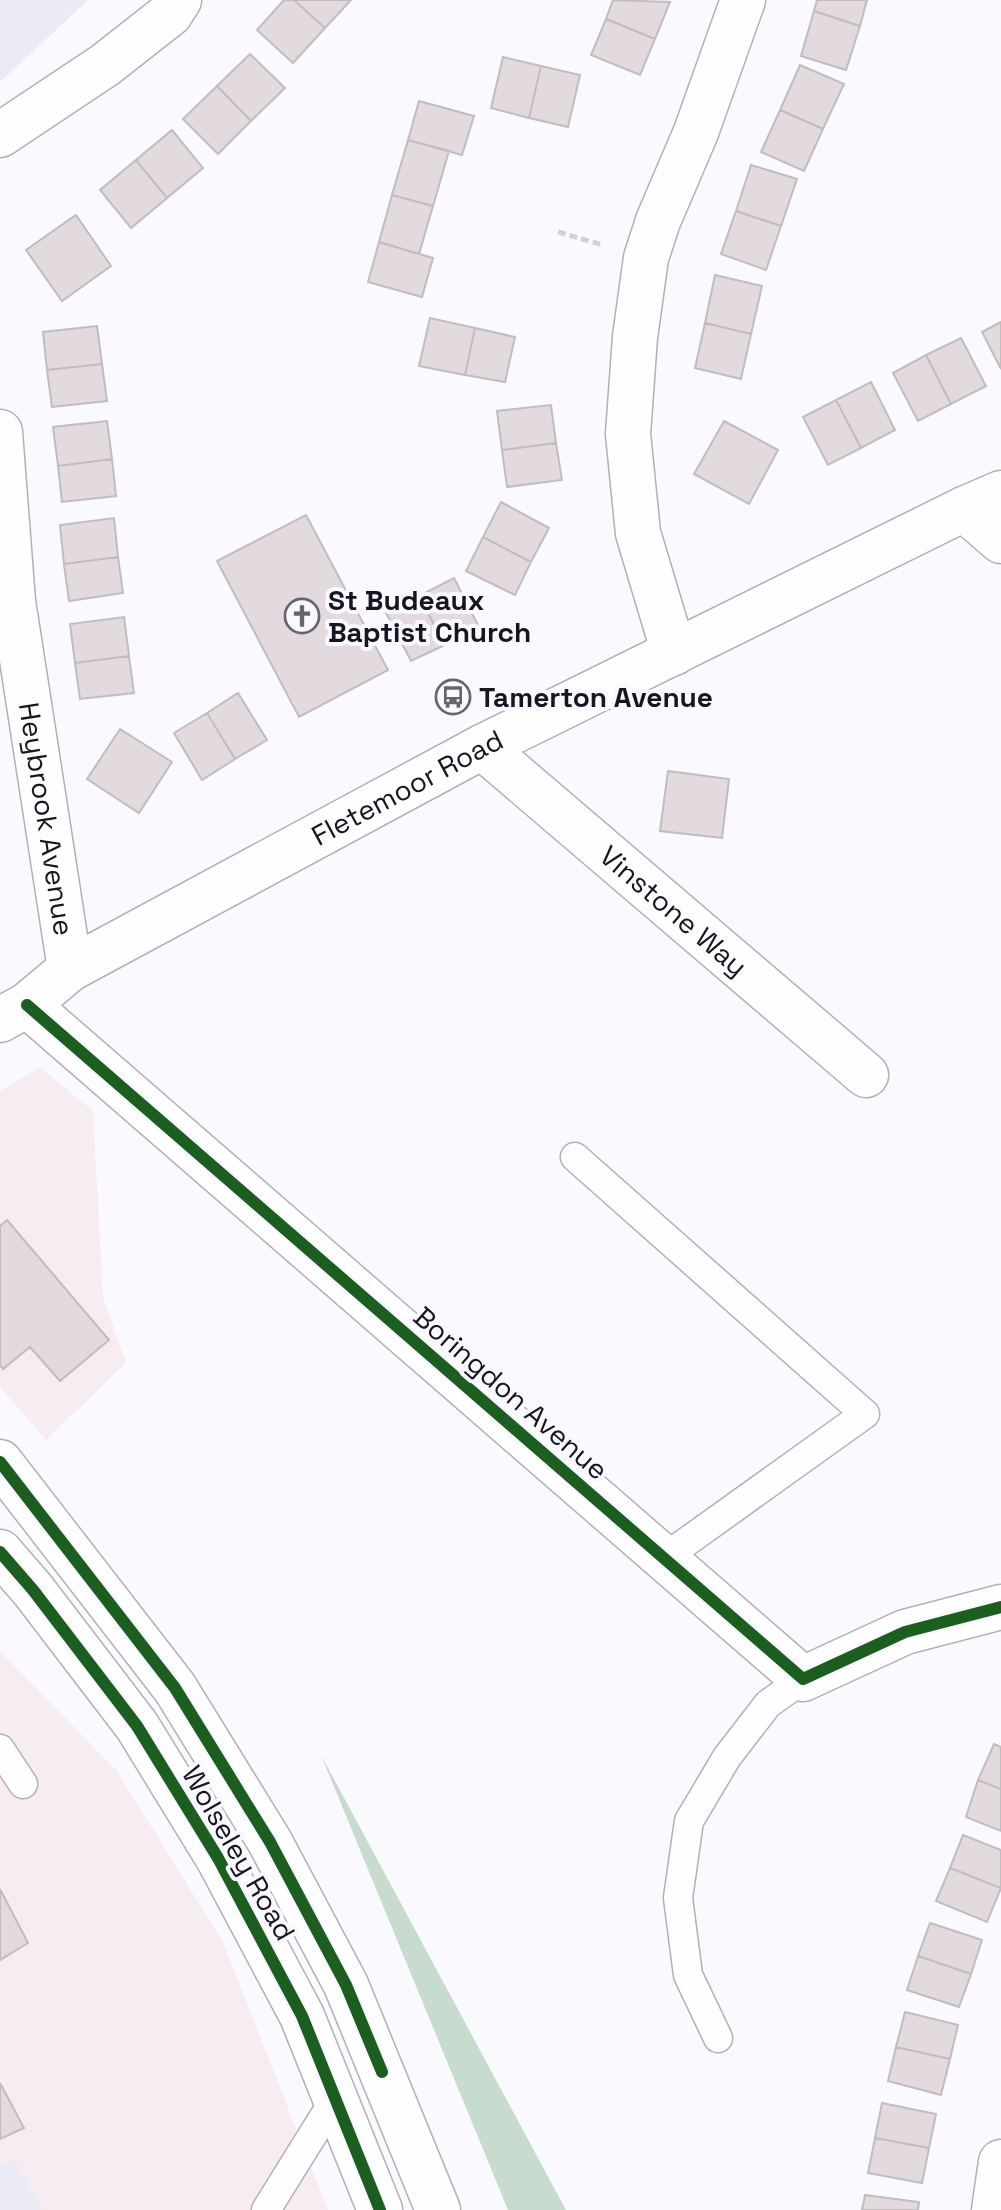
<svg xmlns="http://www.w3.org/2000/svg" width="1001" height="2210" viewBox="0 0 1001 2210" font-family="'Space Grotesk',sans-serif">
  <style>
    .commercial { fill: #f7ecf1 }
    .built { fill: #eceaf4 }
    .forest { fill: #c7dccf }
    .building { fill: #e3dae0; stroke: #c1bcc0; stroke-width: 2 }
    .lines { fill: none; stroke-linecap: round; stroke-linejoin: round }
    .service-casing { stroke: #b2b0b7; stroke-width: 31 }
    .minor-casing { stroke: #b2b0b7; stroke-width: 47 }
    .tertiary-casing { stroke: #b2b0b7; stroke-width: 47 }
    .path { stroke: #d3d3d4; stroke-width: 5; stroke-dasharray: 8 4; stroke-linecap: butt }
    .service { stroke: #fefeff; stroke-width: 28 }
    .minor { stroke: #fefeff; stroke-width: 44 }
    .tertiary { stroke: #fefeff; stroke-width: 44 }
    .cycleway-casing { stroke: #f9f8fe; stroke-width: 17 }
    .cycleway { stroke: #1b5e20; stroke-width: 12 }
    .labels { text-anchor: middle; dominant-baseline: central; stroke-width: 8; stroke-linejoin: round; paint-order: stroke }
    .poi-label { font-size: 28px; font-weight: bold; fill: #17151f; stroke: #f9f8fe; text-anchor: start }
    .street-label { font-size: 28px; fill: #17151f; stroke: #f9f8fe }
  </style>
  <rect width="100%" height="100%" fill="#faf9fd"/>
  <path class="commercial" d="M40,1067L93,1111L103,1297L126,1363L46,1440L0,1387V1091Z
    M0,1651L116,1770L223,1942L328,2210H42L14,2160L0,2166Z"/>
  <path class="built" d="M0,0H88L0,82Z
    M14,2159L42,2210H0V2166Z"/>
  <path class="forest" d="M321,1755L566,2210H508Z"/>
  <path class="building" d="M284,0H294L325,28L293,63L257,30Z
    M294,0H351L325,28Z
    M613,0L670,2L655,39L606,19Z
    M817,0H867L860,26L814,11Z
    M814,11L860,26L846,70L801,56Z
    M606,19L655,39L640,75L591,55Z
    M250,54L285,88L251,121L217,86Z
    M503,57L541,66L529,118L491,108Z
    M800,65L844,84L823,129L780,110Z
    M541,66L580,75L568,127L529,118Z
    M217,86L251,121L218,154L183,119Z
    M419,101L474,116L462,155L408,140Z
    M780,110L823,129L804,171L761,152Z
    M172,130L203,168L167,198L136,160Z
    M408,140L449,151L433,206L392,195Z
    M136,160L167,198L131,228L100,190Z
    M751,165L797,179L781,226L736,211Z
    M392,195L433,206L419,254L379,242Z
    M736,211L781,226L766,270L721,254Z
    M76,215L111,266L62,301L26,250Z
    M379,242L433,258L422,297L368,282Z
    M715,275L762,286L751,334L705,323Z
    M430,318L475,328L465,375L419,366Z
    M1001,322V369L982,332Z
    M705,323L751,334L741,379L695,368Z
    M97,326L102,364L47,370L43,332Z
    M475,328L515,337L505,382L465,375Z
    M961,338L986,386L951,404L926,355Z
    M926,355L951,404L918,421L893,373Z
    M102,364L107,401L52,407L47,370Z
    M871,382L895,430L861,448L836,400Z
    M836,400L861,448L828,465L803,417Z
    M551,405L556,443L502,450L497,411Z
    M107,421L112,459L58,466L53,427Z
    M724,421L778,450L749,504L694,474Z
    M556,443L562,480L507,487L502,450Z
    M112,459L116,496L62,502L58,466Z
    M501,502L549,528L531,562L483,537Z
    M306,515L388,670L299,717L217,561Z
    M114,518L118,557L64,564L60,525Z
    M483,537L531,562L515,595L466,571Z
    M118,557L123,593L69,601L64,564Z
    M454,578L479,627L445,645L419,596Z
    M419,596L445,645L411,661L386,613Z
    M124,617L129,656L75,663L70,624Z
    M129,656L134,693L80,699L75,663Z
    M238,693L267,740L235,759L207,713Z
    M207,713L235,759L202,780L174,733Z
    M120,729L172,762L139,813L87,779Z
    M668,771L729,779L722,838L660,831Z
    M7,1220L109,1340L60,1381L30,1347L3,1369L0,1365V1226Z
    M994,1744L1001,1747V1789L978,1780Z
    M978,1780L1001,1789V1831L966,1817Z
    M963,1835L1001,1850V1888L950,1868Z
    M950,1868L1001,1888L987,1922L936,1901Z
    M0,1889L28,1943L0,1960Z
    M930,1923L982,1940L971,1974L918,1956Z
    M918,1956L971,1974L959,2007L907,1990Z
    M905,2012L958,2025L950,2059L896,2047Z
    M896,2047L950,2059L941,2095L888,2081Z
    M0,2083L24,2128L0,2139Z
    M882,2103L936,2114L929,2148L875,2138Z
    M875,2138L929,2148L922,2183L868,2173Z
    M865,2195L919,2202L918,2210H862Z"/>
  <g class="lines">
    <g class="service-casing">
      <path id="service" d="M575,1157L865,1414L664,1558
        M0,1749L23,1784
        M718,2038L688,1975L678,1898L689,1821L727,1757L768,1704L803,1679
        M266,2210L335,2099"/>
    </g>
    <g class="minor-casing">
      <g id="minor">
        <path d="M0,135L105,65L170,14L179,0"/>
        <path id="s1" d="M0,432L13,601L70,969"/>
        <path d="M964,509L1001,541"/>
        <path d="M674,653L638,533L628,434L635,337L646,258L658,221L696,132L743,0"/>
        <path id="s2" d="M482,747L866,1075"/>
        <path d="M27,1005L803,1679L905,1632L1001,1607"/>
        <path d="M994,2210L1001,2162"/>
      </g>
    </g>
    <g class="tertiary-casing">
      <g id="tertiary">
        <path id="s3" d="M0,1020L27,1005L70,969L482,747L964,509L1001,493"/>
        <path d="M0,1462L175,1688L270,1842L346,1985L438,2210"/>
        <path d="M0,1552L33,1590L137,1726L218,1858L302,2016L380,2210"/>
      </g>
    </g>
    <path class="path" d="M558,232L603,245"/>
    <use href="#service" class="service"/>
    <use href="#minor" class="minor"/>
    <use href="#tertiary" class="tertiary"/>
    <g class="cycleway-casing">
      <path id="cycleway" d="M27,1005L803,1679L905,1632L1001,1607
        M0,1462L175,1688L270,1842L346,1985L382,2072
        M0,1552L33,1590L137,1726L218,1858L302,2016L380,2210"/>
    </g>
    <use href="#cycleway" class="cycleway"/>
  </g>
  <defs>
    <g id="church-ring" transform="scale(1.8)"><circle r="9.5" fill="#f9f8fe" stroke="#66656d" stroke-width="1.5"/><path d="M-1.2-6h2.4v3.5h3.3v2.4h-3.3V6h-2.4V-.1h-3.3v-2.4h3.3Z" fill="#66656d"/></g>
    <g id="bus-ring" transform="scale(1.8)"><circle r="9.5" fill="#f9f8fe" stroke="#66656d" stroke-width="1.5"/><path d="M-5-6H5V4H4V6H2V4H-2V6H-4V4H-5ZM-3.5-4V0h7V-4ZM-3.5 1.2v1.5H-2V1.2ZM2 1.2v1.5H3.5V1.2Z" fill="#66656d"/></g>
  </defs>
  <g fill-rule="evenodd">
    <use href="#church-ring" x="302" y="616"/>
    <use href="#bus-ring" x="453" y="697"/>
  </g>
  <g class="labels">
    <g class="poi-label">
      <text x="328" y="600">St Budeaux<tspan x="328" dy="32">Baptist Church</tspan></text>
      <text x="479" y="697">Tamerton Avenue</text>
    </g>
    <g class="street-label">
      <text stroke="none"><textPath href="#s3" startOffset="470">Fletemoor Road</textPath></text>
      <text stroke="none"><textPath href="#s1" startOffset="390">Heybrook Avenue</textPath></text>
      <text stroke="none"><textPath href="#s2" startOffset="252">Vinstone Way</textPath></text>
      <text transform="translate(511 1393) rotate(41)">Boringdon Avenue</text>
      <text transform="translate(239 1853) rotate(60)">Wolseley Road</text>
    </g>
  </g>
</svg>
